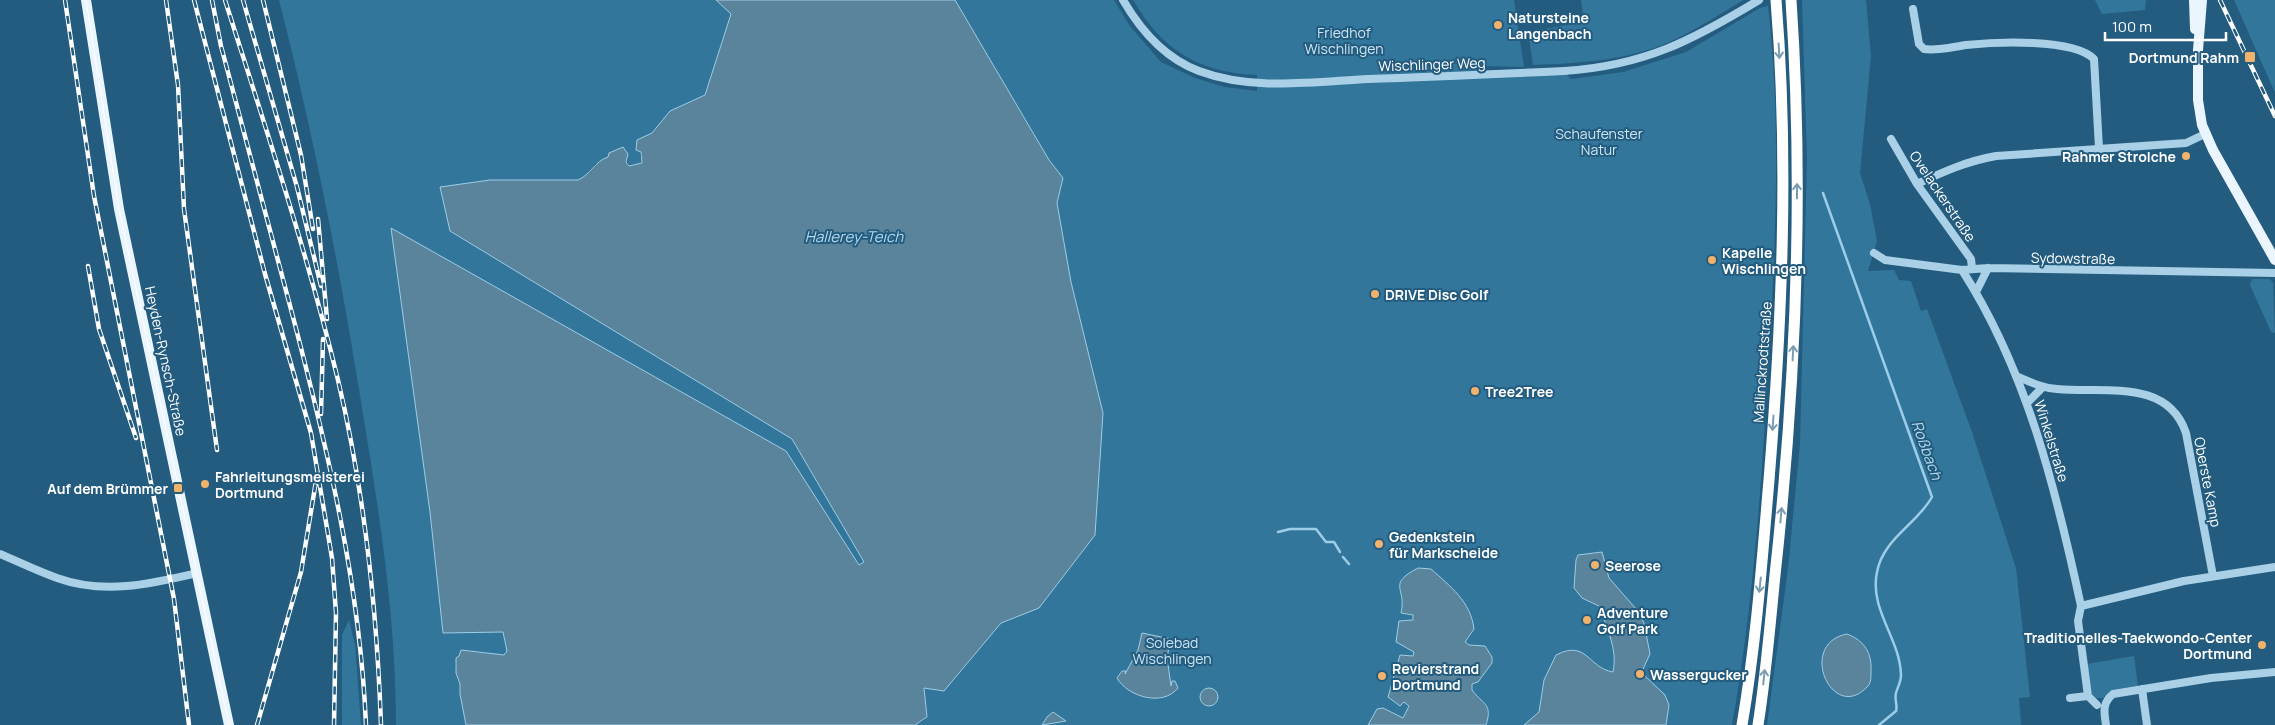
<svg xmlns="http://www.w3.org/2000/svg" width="2275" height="725" viewBox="0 0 2275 725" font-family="Manrope,sans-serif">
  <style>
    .green { fill: #33769b }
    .water { fill: #5a849b; stroke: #9dcde7 }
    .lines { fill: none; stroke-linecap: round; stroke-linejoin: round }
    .stream { stroke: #9dcde7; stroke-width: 2.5 }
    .minor { stroke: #a9d0e6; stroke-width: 8 }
    .major { stroke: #eaf5fd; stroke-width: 10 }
    .highway { stroke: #fff; stroke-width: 11 }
    .tram { stroke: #fff; stroke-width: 1 }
    .rail-casing { stroke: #fff; stroke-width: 4.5 }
    .rail { stroke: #235c7f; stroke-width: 2.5; stroke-dasharray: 8; stroke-linecap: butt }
    .oneway { stroke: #7b9db2 }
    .poi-dot { fill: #f1b26c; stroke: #235c7f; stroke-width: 2 }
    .labels { text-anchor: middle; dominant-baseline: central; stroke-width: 4; stroke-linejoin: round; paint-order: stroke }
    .poi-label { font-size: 14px; font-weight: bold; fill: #fff; stroke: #235c7f; text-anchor: start }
    .park-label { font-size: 14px; fill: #cce6f5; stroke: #235c7f }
    .street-label { font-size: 14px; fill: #fff; stroke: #235c7f }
    .water-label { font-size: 15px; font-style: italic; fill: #b4d9ee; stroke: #235c7f }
  </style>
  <rect width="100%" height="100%" fill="#235c7f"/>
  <path class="green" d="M279,0H716L731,13L705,95L670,111L652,133L637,140L642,163L632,167C624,163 629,157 626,150L595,164L583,178L578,180H490L440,187L450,231L792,439L864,562L859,566L392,228L430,512L443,632H503L507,651L504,655L459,656L455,664L460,684V694L466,725H396C396,620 380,517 363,414C341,275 314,136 279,0Z
    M955,0H1114L1130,26L1161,62L1195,78L1225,87L1257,91V75C1199,73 1162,50 1133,0H1514L1524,67L1485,66L1475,75L1564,71L1571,79L1623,72L1686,52L1760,8L1768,6C1782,127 1775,251 1768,372C1761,490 1753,608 1732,725H915L925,720L927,716L924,688L953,681L1001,623L1039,608L1095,535L1103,413L1071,282L1057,203L1063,178L1049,160Z
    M1581,0H1744C1723,12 1702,26 1680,37C1635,60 1583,63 1533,65L1528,32L1584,22Z
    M1802,0H1866L1871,56L1860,173L1870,204L1877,241L1868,271L1894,270L1899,280L1911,281L1921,311L1927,309L1972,432L2016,568L2030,697L2019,698L2021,725H1767L1788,568L1800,444L1807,159Z
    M2095,0H2146L2145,10L2102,14Z
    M2234,0H2275V92L2272,86Z
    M2252,279H2269L2273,282L2275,333L2271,332L2250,285Z
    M349,620L355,645L361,725H342V635Z
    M2134,656L2138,686L2112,690L2103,698H2095L2091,692L2087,664Z"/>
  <path class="water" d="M716,0H955L1049,160L1063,178L1057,203L1071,282L1103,413L1095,535L1039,608L1001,623L944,691L924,688L927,717L915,725H466L460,694V684L456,673V658L459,656L461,650L504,655L507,651L503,632L443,633L430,512L391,228L786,451L859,565L864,562L792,439L450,231L440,187L490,180H578C590,175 595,161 608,157L609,153L623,147L628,154L626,162L629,166L642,163L641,152L636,150L637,140L652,133L670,111L705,95L731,14Z
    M1602,552L1609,578L1637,610L1644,623L1650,654L1643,669L1645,676L1665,695L1669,705L1666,725H1524L1539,712L1544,680L1556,655C1587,639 1588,668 1613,672C1618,647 1606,631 1601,607L1582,598L1574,588L1576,560L1578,555Z
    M1418,568L1431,569C1450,586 1471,602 1474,629L1465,642L1469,645L1485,646L1492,657V663L1478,682L1472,684V690C1483,705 1493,703 1486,725H1368L1377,709L1383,708L1403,718L1409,706L1404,702L1400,706L1388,697L1400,655L1413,656L1414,652L1396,642L1399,621L1413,620V615L1401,613C1407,587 1386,585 1418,568Z
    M1142,633L1171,639L1167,657L1171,686L1172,681H1175L1178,688C1163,707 1128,697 1117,678L1122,671H1126L1125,674L1138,650Z
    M1847,634C1865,641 1872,653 1871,672C1871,678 1871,682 1868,686C1833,725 1796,644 1847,634Z
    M1200 697a9 9 0 1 1 18 0a9 9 0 1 1-18 0Z
    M1053,712L1066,721L1042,725L1047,717Z"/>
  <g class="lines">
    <path class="stream" d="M1823,193L1932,497C1917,524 1883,539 1877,572C1869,610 1900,638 1901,675C1901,682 1898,686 1896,693C1894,699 1898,705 1896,711L1879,725
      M1278,532L1290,529H1316L1326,542H1334L1340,552
      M1343,557L1349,564"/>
    <path class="minor" d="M1123,0C1141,31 1164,58 1199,71C1252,91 1312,82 1368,79C1433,77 1499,74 1564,71C1644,66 1693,40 1759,0
      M1913,9L1919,44L1924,49C1938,51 1952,47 1966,45C1995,42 2073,38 2094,59L2099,148
      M1891,139L1917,184L1971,259L1972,268
      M1917,184C1943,172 1967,161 1996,156L2186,143L2205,134
      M1874,253L1885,260L1962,270L1988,268L2275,273
      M1962,270C2027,371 2056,490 2081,606L2078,621L2088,696L2070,698
      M1976,292L1988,268
      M2016,376C2030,382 2042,388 2057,389C2102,394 2167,377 2186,433L2213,576
      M2027,403L2043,387
      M0,554C19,562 37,571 57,578C104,595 150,584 197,573
      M2081,606L2184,581L2275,567
      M2142,689L2147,725
      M2088,696L2097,705
      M2106,725C2104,712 2102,703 2113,694L2211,678L2275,672"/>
    <path class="major" d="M86,0L119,209L229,725
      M2194,0L2195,29
      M2202,0L2198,50V100L2202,125L2213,150L2275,260"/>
    <path class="highway" d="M1742,725C1756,644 1762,562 1769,480C1782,321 1789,160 1776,0
      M1758,725C1766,675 1770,625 1775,575C1796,384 1804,191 1791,0"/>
    <path class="tram" d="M86,0L119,209L229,725"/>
    <g class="rail-casing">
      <path id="rail" d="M65,0L94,196L174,599L189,725
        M166,0L178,85L184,209L217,450
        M194,0L265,274L311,433L332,558L336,613L334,725
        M212,0L221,46C245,136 269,226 293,317C328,451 360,585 366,725
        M225,0C265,126 307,252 338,380C364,490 377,613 381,725
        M243,0L297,187L321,286
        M263,0L301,155L313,229
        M2220,0L2275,116
        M318,219L327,319
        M88,266L99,329L136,438
        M321,414L323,339
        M257,725L301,572L316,481"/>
    </g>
    <use href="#rail" class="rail"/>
  </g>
  <defs><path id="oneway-shaft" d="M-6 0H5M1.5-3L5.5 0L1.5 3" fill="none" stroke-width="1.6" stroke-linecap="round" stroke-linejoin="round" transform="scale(1.25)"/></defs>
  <g class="oneway">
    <use href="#oneway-shaft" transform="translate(1779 51) rotate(87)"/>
    <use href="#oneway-shaft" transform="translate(1797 191) rotate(-90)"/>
    <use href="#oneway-shaft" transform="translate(1793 353) rotate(-87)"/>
    <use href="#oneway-shaft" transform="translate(1773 423) rotate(94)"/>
    <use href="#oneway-shaft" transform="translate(1781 515) rotate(-85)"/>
    <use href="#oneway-shaft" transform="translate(1760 585) rotate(96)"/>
    <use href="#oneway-shaft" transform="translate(1764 677) rotate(-84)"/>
  </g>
  <g class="poi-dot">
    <circle cx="1498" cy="25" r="5"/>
    <rect x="2244" y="51" width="12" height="12" rx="2.5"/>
    <circle cx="2186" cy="156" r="5"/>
    <circle cx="1712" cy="260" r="5"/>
    <circle cx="1375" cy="294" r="5"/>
    <circle cx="1475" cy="391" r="5"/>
    <circle cx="205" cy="484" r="5"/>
    <rect x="173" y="483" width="10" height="10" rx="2.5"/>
    <circle cx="1379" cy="544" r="5"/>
    <circle cx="1595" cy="565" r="5"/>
    <circle cx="1587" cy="620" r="5"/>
    <circle cx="2262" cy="645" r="5"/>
    <circle cx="1640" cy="674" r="5"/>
    <circle cx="1382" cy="676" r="5"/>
  </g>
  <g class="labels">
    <g class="poi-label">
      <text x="1508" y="17">Natursteine<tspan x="1508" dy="16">Langenbach</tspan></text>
      <text x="2239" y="57" text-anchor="end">Dortmund Rahm</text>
      <text x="2176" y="156" text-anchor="end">Rahmer Strolche</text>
      <text x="1722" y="252">Kapelle<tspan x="1722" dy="16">Wischlingen</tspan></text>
      <text x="1385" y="294">DRIVE Disc Golf</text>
      <text x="1485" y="391">Tree2Tree</text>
      <text x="215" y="476">Fahrleitungsmeisterei<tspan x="215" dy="16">Dortmund</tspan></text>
      <text x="168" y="488" text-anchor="end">Auf dem Brümmer</text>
      <text x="1389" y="536">Gedenkstein<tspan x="1389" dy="16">für Markscheide</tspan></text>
      <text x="1605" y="565">Seerose</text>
      <text x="1597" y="612">Adventure<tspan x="1597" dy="16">Golf Park</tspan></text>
      <text x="2252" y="637" text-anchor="end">Traditionelles-Taekwondo-Center<tspan x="2252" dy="16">Dortmund</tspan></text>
      <text x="1392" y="668">Revierstrand<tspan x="1392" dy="16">Dortmund</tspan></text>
      <text x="1650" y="674">Wassergucker</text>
    </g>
    <g class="park-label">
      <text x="1344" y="32">Friedhof<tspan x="1344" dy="16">Wischlingen</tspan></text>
      <text x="1599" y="133">Schaufenster<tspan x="1599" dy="16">Natur</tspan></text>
      <text x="1172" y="642">Solebad<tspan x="1172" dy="16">Wischlingen</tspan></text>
    </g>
    <g class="street-label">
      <text transform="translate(1432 64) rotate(-2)">Wischlinger Weg</text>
      <text transform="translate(1943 196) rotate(56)">Ovelackerstraße</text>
      <text transform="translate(2073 258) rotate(1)">Sydowstraße</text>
      <text transform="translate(166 361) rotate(78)">Heyden-Rynsch-Straße</text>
      <text transform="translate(1762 362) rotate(-86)">Mallinckrodtstraße</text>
      <text transform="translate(2052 441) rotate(73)">Winkelstraße</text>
      <text transform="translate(2208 482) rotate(79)">Oberste Kamp</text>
    </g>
    <g class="water-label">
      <text x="854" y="236">Hallerey-Teich</text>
      <text transform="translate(1927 450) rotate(70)">Roßbach</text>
    </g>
  </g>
  <path d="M2105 32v8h121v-8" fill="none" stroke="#ffffff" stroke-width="2.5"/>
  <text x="2112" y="32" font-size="15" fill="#ffffff" stroke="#235c7f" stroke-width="4" paint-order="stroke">100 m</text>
</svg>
